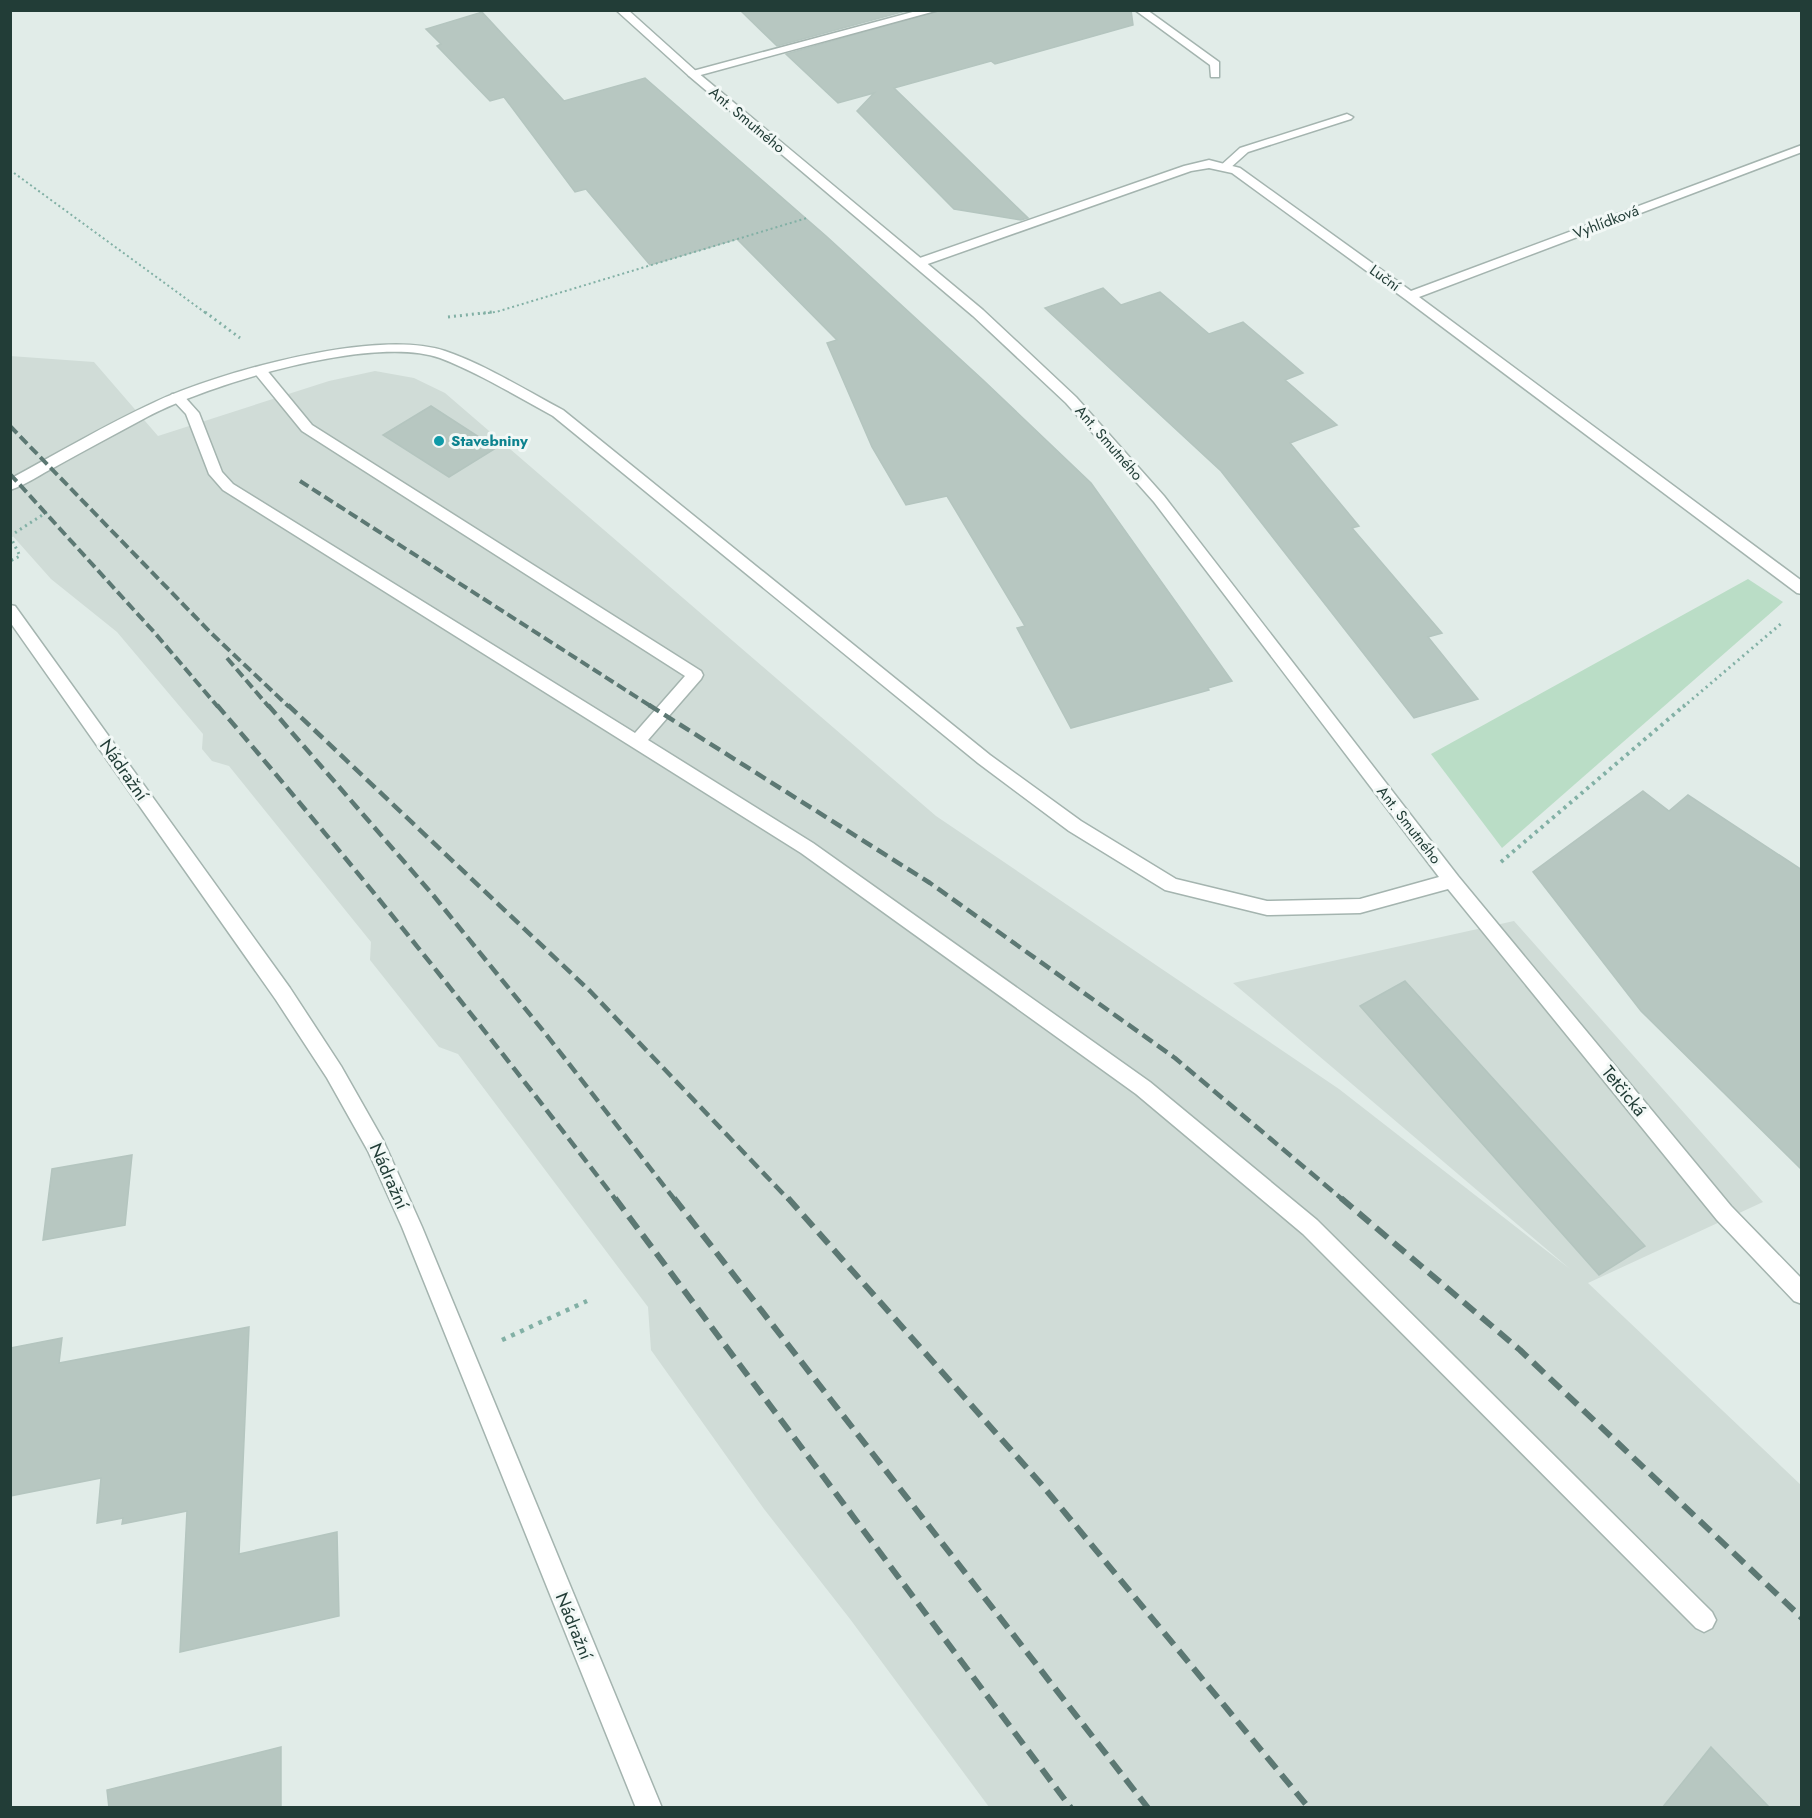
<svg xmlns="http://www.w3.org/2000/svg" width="1812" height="1818" viewBox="0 0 1812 1818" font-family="Jost,sans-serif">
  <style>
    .built { fill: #d0dcd7 }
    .green { fill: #baddc6 }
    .building { fill: #b7c7c1; stroke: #b4c5bf; stroke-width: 1.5 }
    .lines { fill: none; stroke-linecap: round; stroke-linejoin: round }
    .service-casing { stroke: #a4b4af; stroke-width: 3 }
    .minor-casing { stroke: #a4b4af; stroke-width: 3 }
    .tertiary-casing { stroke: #a4b4af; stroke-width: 3 }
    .path-far3 { stroke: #82b0a5; stroke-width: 2; stroke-dasharray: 2 3; stroke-linecap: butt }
    .path-far2 { stroke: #82b0a5; stroke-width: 3; stroke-dasharray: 2 4; stroke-linecap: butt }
    .path-far1 { stroke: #82b0a5; stroke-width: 4; stroke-dasharray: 3 4.5; stroke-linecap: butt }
    .path { stroke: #82b0a5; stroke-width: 4.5; stroke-dasharray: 4 6; stroke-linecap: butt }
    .service { fill: #fff; fill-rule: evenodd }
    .minor { fill: #fff; fill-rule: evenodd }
    .tertiary { fill: #fff; fill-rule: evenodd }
    .rail-far2 { stroke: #5c7873; stroke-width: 4; stroke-dasharray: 10 4.5; stroke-linecap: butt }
    .rail-far1 { stroke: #5c7873; stroke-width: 4.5; stroke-dasharray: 12 6; stroke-linecap: butt }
    .rail { stroke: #5c7873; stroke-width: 6; stroke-dasharray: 15 8; stroke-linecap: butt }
    .culture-dot { fill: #0f9aa8; stroke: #f2f8f6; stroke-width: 2 }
    .labels { text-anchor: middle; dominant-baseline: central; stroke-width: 6; stroke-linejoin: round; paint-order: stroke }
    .far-street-label { font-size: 15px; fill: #223d37; stroke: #f2f8f6 }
    .far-culture-label { font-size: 15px; font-weight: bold; fill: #0d838f; stroke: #f2f8f6; text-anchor: start }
    .street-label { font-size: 18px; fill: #223d37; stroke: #f2f8f6 }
  </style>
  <rect width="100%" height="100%" fill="#e1ece8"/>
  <path class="built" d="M10,356L94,362L158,436L329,381L375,371L414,378L445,393L936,816L1339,1089L1570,1269L1233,983L1514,921L1763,1202L1588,1283L1801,1485V1807H989L850,1619L764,1509L651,1350L648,1307L458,1054L439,1047L370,960L371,942L229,766L212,761L202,749L203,734L117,632L51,579L11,534Z"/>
  <path class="green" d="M1748,579L1783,602L1502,848L1431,754Z"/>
  <path class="building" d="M740,10H909L777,46Z
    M941,10H1131L1133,25L995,64L991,61L894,88L1028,218L1021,220L954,209L857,111L874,93L838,103L786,54Z
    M482,12L564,101L645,78L826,236L983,380L1091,483L1232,681L1208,688L1209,690L1071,728L1017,628L1025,626L947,496L906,505L872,447L827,343L837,340L737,239L650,265L586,189L575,192L504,97L490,101L437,46L441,44L426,29Z
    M1103,288L1121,305L1160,292L1209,334L1243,322L1303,373L1285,380L1337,425L1290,443L1359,526L1352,528L1442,633L1428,637L1478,699L1414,718L1221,471L1045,308Z
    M431,406L496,448L449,477L383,435Z
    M1643,791L1669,811L1688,795L1802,870V1170L1641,1011L1533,872Z
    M1405,981L1488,1073L1645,1246L1599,1275L1360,1006Z
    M132,1155L125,1225L43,1240L52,1169Z
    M249,1327L239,1554L337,1532L339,1616L180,1652L187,1511L122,1524L123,1518L97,1523L101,1478L10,1496V1348L62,1338L59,1363Z
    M281,1747V1808H109L107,1790Z
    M1711,1747L1770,1808H1662Z"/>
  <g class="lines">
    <g class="service-casing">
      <path id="service" d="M1135,10H1147L1219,62V77H1211L1210,65Z
        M1347,114L1353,117L1351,119L1248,152L1229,169H1221L1219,167L1240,148Z
        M260,367L265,368L312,425L701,671L703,675L701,679L648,740L813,843L1150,1082L1317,1220L1712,1612L1716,1620L1712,1628L1704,1632L1696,1628L1303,1234L1136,1094L801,853L223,490L209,474L186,414L170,397L172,394H182L199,413L222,472L233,484L635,733L685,676L302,431L253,371Z"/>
    </g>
    <g class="minor-casing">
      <path id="minor" d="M920,10H939L697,76H689L688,74L689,72Z
        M1802,145V152L1419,297L1802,581V594L1797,593L1405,299L1232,173L1209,168L1191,171L922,266L918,267L912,263L914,260L1184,166L1209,160L1240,168L1411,291Z"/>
    </g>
    <g class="tertiary-casing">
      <path id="tertiary" d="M616,10H628L697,72L983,310L1076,397L1164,496L1458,876L1731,1206L1802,1279V1304L1794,1301L1717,1220L1448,889L1360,913L1267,915L1165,890L1069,831L978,763L553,416C516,396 479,373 440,358C373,334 208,384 147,417C116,434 85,450 55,467C41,474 26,485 10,490V479C58,453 105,425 155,402C219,372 377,328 445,351C486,365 525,390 563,410L990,755L1081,821L1176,879L1267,901L1360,899L1439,877L1154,502L1066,403L973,316L689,76Z
        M10,605L15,606L290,988L341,1066L383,1140L422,1227L662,1808H636L402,1227L368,1151L327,1078L276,1000L10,622Z"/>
    </g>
    <path class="path-far3" d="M10,170L207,314
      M478,314L496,312L807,218"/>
    <path class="path-far2" d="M205,312L240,338
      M448,317L492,312
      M10,536L47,512
      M10,536L20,556L10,561
      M1683,707L1783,622"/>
    <path class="path-far1" d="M1501,862L1685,705"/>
    <path class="path" d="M502,1340L587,1301"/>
    <use href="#service" class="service"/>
    <use href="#minor" class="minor"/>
    <use href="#tertiary" class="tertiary"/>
    <path class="rail-far2" d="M10,426L210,632L289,707
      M10,474L154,632L218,707
      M300,481L652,707
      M227,658L269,707"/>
    <path class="rail-far1" d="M217,705C355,866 487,1032 616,1200
      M268,705L433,895L545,1033L675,1200
      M288,705L590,991L789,1200
      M649,705L930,883L1175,1058L1343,1200"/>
    <path class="rail" d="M615,1198L1071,1808
      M674,1198L1148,1808
      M788,1198L1042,1485L1309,1808
      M1341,1198L1520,1350L1802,1618"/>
  </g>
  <circle class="culture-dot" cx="439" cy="441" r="6"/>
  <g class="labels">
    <g class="far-street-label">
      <text transform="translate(747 120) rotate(40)">Ant. Smutného</text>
      <text transform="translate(1606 222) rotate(-21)">Vyhlídková</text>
      <text transform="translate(1385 278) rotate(36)">Luční</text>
      <text transform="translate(1109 443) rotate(49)">Ant. Smutného</text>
      <text transform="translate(1409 825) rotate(52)">Ant. Smutného</text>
    </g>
    <g class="far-culture-label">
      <text x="451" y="441">Stavebniny</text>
    </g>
    <g class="street-label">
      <text transform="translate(124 770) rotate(55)">Nádražní</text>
      <text transform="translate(1624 1091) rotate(51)">Tetčická</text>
      <text transform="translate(389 1176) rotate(66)">Nádražní</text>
      <text transform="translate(574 1626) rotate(68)">Nádražní</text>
    </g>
  </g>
  <rect width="1812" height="1818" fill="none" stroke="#223d37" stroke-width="24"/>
</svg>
